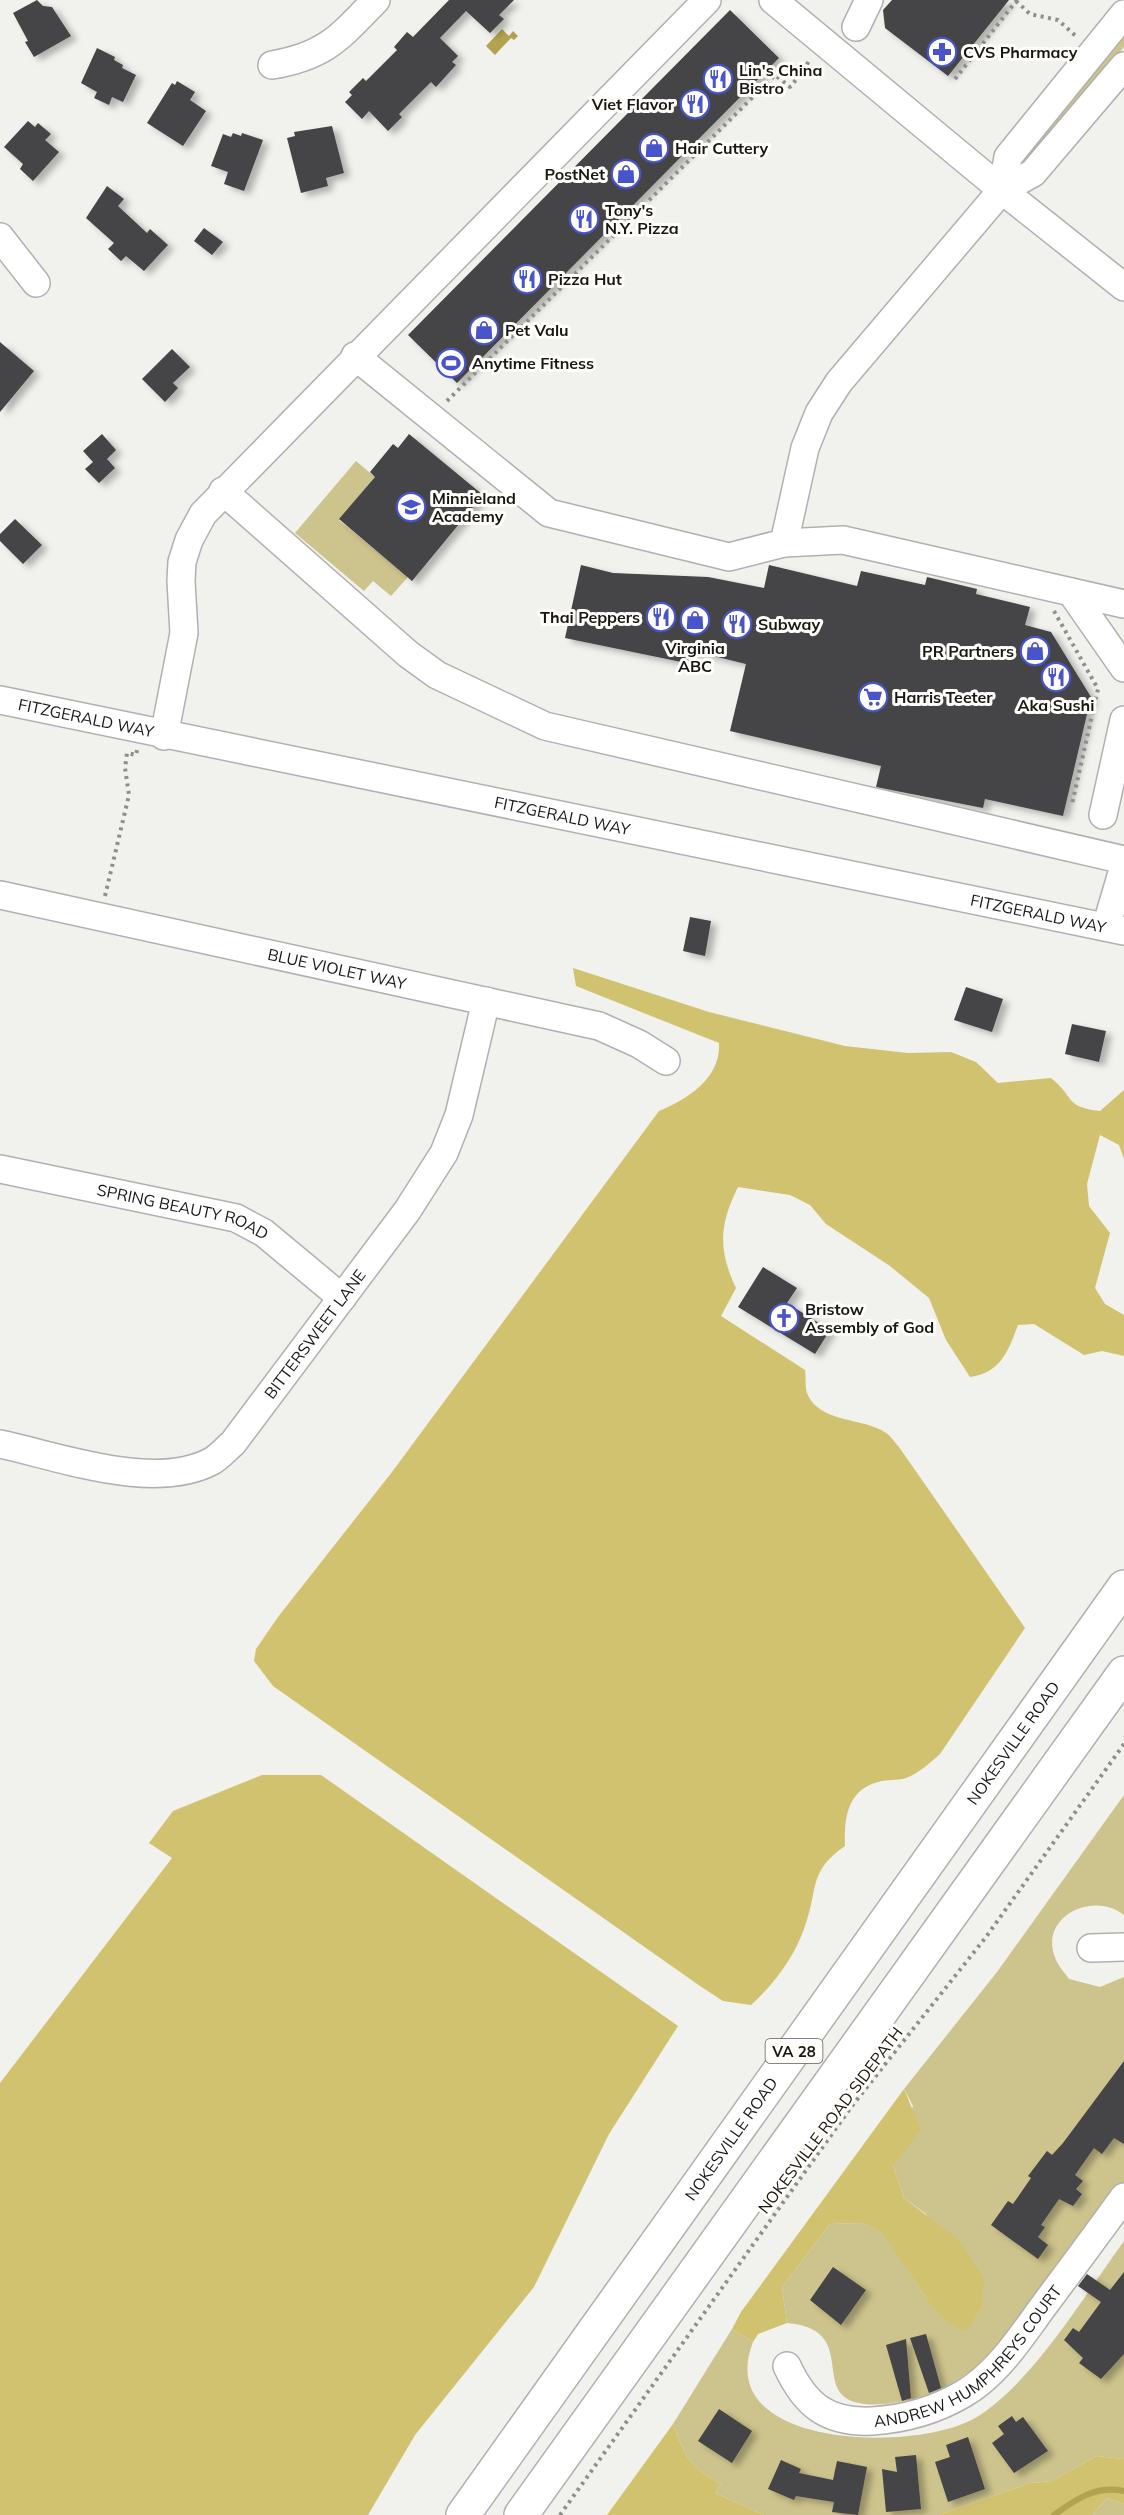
<svg xmlns="http://www.w3.org/2000/svg" width="1124" height="2515" viewBox="0 0 1124 2515" font-family="Mulish,sans-serif">
  <style>
    .green { fill: #cdc38c }
    .forest { fill: #d1c270 }
    .water { fill: #b2a351 }
    .lines { fill: none; stroke-linecap: round; stroke-linejoin: round }
    .stream { stroke: #b2a351; stroke-width: 6 }
    .building { fill: #444447; filter: url(#shadow) }
    .minor-casing { stroke: #b1b0ad; stroke-width: 30 }
    .highway-casing { stroke: #b1b0ad; stroke-width: 36 }
    .path { stroke: #8e8e8b; stroke-width: 4; stroke-dasharray: 3 4.5; stroke-linecap: butt }
    .minor { stroke: #fff; stroke-width: 27 }
    .highway { stroke: #fff; stroke-width: 33 }
    .labels { text-anchor: middle; dominant-baseline: central; stroke-width: 6; stroke-linejoin: round; paint-order: stroke }
    .shield { fill: #fffefa; stroke: #5d5c5a; stroke-width: 1.5 }
    .shield-label { font-size: 15px; font-weight: bold; fill: #171716 }
    .poi-label { font-size: 16px; font-weight: bold; fill: #171716; stroke: #fffefa; text-anchor: start }
    .street-label { font-size: 16px; fill: #171716; stroke: #fffefa }
  </style>
  <defs>
    <filter id="shadow"><feDropShadow dx="6" dy="4" stdDeviation="3" flood-color="#0004"/></filter>
  </defs>
  <rect width="100%" height="100%" fill="#f1f1ed"/>
  <path class="green" d="M1124,33V47L1029,161L1021,156Z
    M356,461L375,477L339,520L408,577L391,596L373,581L364,591L295,533Z
    M1124,1795V1915C1092,1890 1037,1918 1056,1960C1059,1967 1065,1973 1069,1979L1100,1987L1124,1977C1124,2029 1124,2081 1124,2132C1124,2145 1124,2171 1124,2182C1120,2193 1087,2232 1078,2244C1031,2308 985,2388 899,2402C886,2404 872,2406 859,2403C810,2394 860,2329 787,2323L782,2287L830,2224L862,2223L883,2232L926,2298L966,2331L982,2308L926,2214L904,2198L893,2166L913,2106L904,2089L997,1972Z
    M1124,2241V2459L1096,2456L1052,2481L1030,2483L939,2515H764L715,2493L721,2484C689,2466 686,2458 673,2424L732,2329L753,2342C711,2449 916,2453 975,2418C1032,2384 1084,2296 1124,2241Z
    M1107,2498L1124,2504V2515H1092Z"/>
  <path class="forest" d="M573,968L709,1012L845,1046L908,1053L951,1052L976,1062L998,1083L1051,1078C1075,1097 1064,1107 1100,1111L1124,1090V1193V1159L1119,1145L1100,1135L1087,1184L1089,1206L1110,1233L1095,1288L1105,1304L1124,1315V1356L1102,1351L1084,1355L1034,1324L1018,1325C1008,1352 1000,1373 970,1377L946,1340L929,1298L890,1266L826,1224L810,1205L790,1195L738,1187C719,1225 718,1250 736,1288L721,1316L805,1370C806,1377 805,1387 807,1393C819,1424 864,1417 886,1433C891,1436 895,1443 899,1447L1025,1628L940,1754C930,1763 919,1773 906,1778C897,1781 887,1779 878,1782C847,1790 844,1819 845,1846C807,1872 819,1890 804,1929C793,1959 774,1984 751,2005L723,2001L700,1986L273,1686L254,1661L256,1649L278,1617L392,1472L659,1111C688,1099 721,1078 719,1043L576,986Z
    M262,1775H321L678,2026L609,2134L534,2287L415,2435L368,2515H0V2083L172,1858L149,1843L173,1811Z
    M904,2089L921,2130L893,2166L904,2198L960,2241L984,2279L982,2308L966,2332L945,2320L926,2298L882,2232L862,2223L830,2224L782,2287L787,2323L758,2334L753,2342L732,2329L741,2312Z
    M673,2424C686,2458 689,2466 721,2484L715,2493L764,2515H607Z
    M1096,2456L1124,2459V2504L1107,2498L1092,2515H939L1030,2483L1052,2481Z"/>
  <path class="water" d="M502,29L509,36L513,31L518,36L514,40L511,38L495,55L486,46Z"/>
  <g class="lines">
    <path class="stream" d="M1054,2515C1076,2499 1096,2485 1124,2491"/>
  </g>
  <path class="building" d="M37,0L43,6L52,7L71,36L34,57L25,42L28,41L13,13Z
    M449,0H514L499,15L504,19L490,33L466,11L440,38L458,56L452,62L456,65L436,87L431,82L399,114L402,117L388,131L369,111L362,119L345,102L352,95L349,92L363,78L366,81L397,50L394,47L407,32L413,37Z
    M892,0H1009L948,76L885,28L883,10Z
    M730,10L779,58L457,383L408,335Z
    M97,48L115,57L114,60L123,65L122,68L136,75L123,102L112,97L109,105L94,98L97,92L81,83Z
    M177,81L195,92L190,100L206,111L183,146L147,123L172,83L175,85Z
    M28,121L35,127L38,123L51,134L45,140L59,152L33,181L20,169L23,164L4,147Z
    M332,126L344,173L326,178L328,186L301,193L287,138L295,136L294,132Z
    M233,133L241,136L242,133L263,140L244,191L224,184L228,172L211,166L223,134L231,137Z
    M107,186L124,199L118,206L147,233L150,229L168,245L144,271L126,256L121,261L108,249L114,243L86,218Z
    M204,228L223,242L212,255L194,241Z
    M0,342L34,371L0,412Z
    M172,349L190,367L173,383L178,388L165,402L142,379Z
    M102,434L116,450L107,459L115,468L99,483L85,469L93,462L83,451Z
    M409,434L483,495L412,581L339,519L375,477L370,472L393,444L398,448Z
    M15,519L42,545L23,564L0,541V534Z
    M581,565L613,573L708,577L764,588L769,565L857,586L861,571L925,585L927,577L977,589L976,594L1030,607L1025,625L1051,632L1091,697L1063,816L985,799L983,808L876,787L881,766L730,731L746,664L693,651L691,664L565,638Z
    M690,917L711,921L705,956L683,951Z
    M966,987L1003,999L992,1032L954,1020Z
    M1072,1024L1106,1031L1099,1062L1065,1054Z
    M763,1267L797,1288L787,1303L830,1330L815,1354L738,1307Z
    M1124,2061V2144L1114,2138L1102,2154L1094,2148L1075,2175L1083,2181L1076,2189L1082,2194L1073,2206L1059,2199L1041,2225L1045,2227L1038,2237L1048,2245L1038,2259L991,2225L1008,2201L1013,2204L1031,2178L1028,2176L1047,2151L1052,2155L1063,2143Z
    M833,2267L866,2290L841,2325L810,2300Z
    M1124,2272V2354L1101,2379L1079,2363L1083,2358L1064,2340L1073,2328L1079,2332L1101,2302L1078,2286L1087,2274L1110,2290Z
    M926,2334L941,2388L929,2393L910,2338Z
    M906,2339L911,2398L902,2401L886,2345Z
    M719,2409L752,2431L732,2463L698,2441Z
    M1012,2416L1016,2422L1023,2417L1048,2451L1014,2473L992,2443L1004,2434L998,2426Z
    M968,2437L985,2489L948,2502L935,2462L950,2457L946,2445Z
    M916,2455L921,2509L886,2512L882,2469L897,2472L895,2457Z
    M781,2460L801,2469L799,2473L833,2480L837,2461L867,2467L858,2515L832,2512L834,2502L796,2496L794,2500L768,2489Z"/>
  <g class="lines">
    <g class="minor-casing">
      <g id="minor">
        <path d="M773,0L1002,190L1124,287"/>
        <path d="M856,27L869,0"/>
        <path d="M272,65C326,56 340,37 376,0"/>
        <path d="M1002,190L1008,157L1124,14"/>
        <path d="M0,237L36,283"/>
        <path d="M355,356L549,513L729,557L784,543L805,448L819,413L839,382L1002,190L1033,173L1124,66"/>
        <path d="M223,491L408,654L437,675L545,726L1124,860"/>
        <path d="M784,543L843,540L1124,604"/>
        <path d="M1071,592L1124,668"/>
        <path id="s1" d="M0,700L1124,931"/>
        <path d="M164,736L184,633L181,581L182,562L189,540L203,514L707,0"/>
        <path d="M1103,815L1124,720"/>
        <path id="s2" d="M0,895L599,1026L639,1044L666,1061"/>
        <path d="M1106,927L1124,866"/>
        <path id="s3" d="M0,1169L236,1218L264,1233L342,1298"/>
        <path id="s4" d="M0,1444C60,1457 155,1492 212,1461C219,1457 226,1449 233,1443L407,1211L444,1153L459,1115L486,1001"/>
        <path d="M1091,1948L1124,1947"/>
        <path id="s5" d="M787,2366C805,2405 827,2423 872,2421C903,2419 936,2410 963,2394C998,2374 1022,2335 1045,2304C1072,2268 1098,2233 1124,2197"/>
      </g>
    </g>
    <g class="highway-casing">
      <g id="highway">
        <path id="s6" d="M463,2515L1124,1587"/>
        <path d="M521,2515L1124,1673"/>
      </g>
    </g>
    <path class="path" d="M1016,1L1030,14L1058,20L1078,38
      M955,79L1017,0
      M447,401L775,75L790,87L805,69L810,58
      M1054,611L1098,689L1072,804
      M105,896L129,795L125,768L127,753L136,755L137,750
      M560,2515L852,2106L986,1937L1124,1744"/>
    <use href="#minor" class="minor"/>
    <use href="#highway" class="highway"/>
  </g>
  <defs>
    <g id="pharmacy-ring" transform="scale(1.5)"><circle r="9.5" fill="#fffefa" stroke="#4854c9" stroke-width="1.5"/><path d="M-2-6h4v4h4v4h-4v4h-4v-4h-4v-4h4Z" fill="#4854c9"/></g>
    <g id="restaurant-ring" transform="scale(1.5)"><circle r="9.5" fill="#fffefa" stroke="#4854c9" stroke-width="1.5"/><path d="M-5-6h1v4h1v-4h1v4h1v-4h1v5L-1.5 .5V6h-2V.5L-5-1ZM5-6V6H3V1.5H1.5Q1.5-4 5-6Z" fill="#4854c9"/></g>
    <g id="shop-ring" transform="scale(1.5)"><circle r="9.5" fill="#fffefa" stroke="#4854c9" stroke-width="1.5"/><path d="M-5-2.5h2.3a2.7 3.5 0 0 1 5.4 0H5L5.5 6h-11ZM-1.5-2.5h3a1.5 2.3 0 0 0-3 0Z" fill="#4854c9"/></g>
    <g id="stadium-ring" transform="scale(1.5)"><circle r="9.5" fill="#fffefa" stroke="#4854c9" stroke-width="1.5"/><path d="M0-5a6.5 5 0 1 0 0 10a6.5 5 0 1 0 0-10ZM-3.5-1.8h7v3.6h-7Z" fill="#4854c9"/></g>
    <g id="school-ring" transform="scale(1.5)"><circle r="9.5" fill="#fffefa" stroke="#4854c9" stroke-width="1.5"/><path d="M0-5L7-2L0 1L-7-2ZM-4 1L0 2.5L4 1V4Q0 6-4 4Z" fill="#4854c9"/></g>
    <g id="supermarket-ring" transform="scale(1.5)"><circle r="9.5" fill="#fffefa" stroke="#4854c9" stroke-width="1.5"/><path d="M-6-5.5h2.5l.6 2H6L4.5 2H-2.5L-4.4-4H-6ZM-1.5 3.2a1.3 1.3 0 1 0 .1 0ZM3 3.2a1.3 1.3 0 1 0 .1 0Z" fill="#4854c9"/></g>
    <g id="church-ring" transform="scale(1.5)"><circle r="9.5" fill="#fffefa" stroke="#4854c9" stroke-width="1.5"/><path d="M-1.2-6h2.4v3.5h3.3v2.4h-3.3V6h-2.4V-.1h-3.3v-2.4h3.3Z" fill="#4854c9"/></g>
  </defs>
  <g fill-rule="evenodd">
    <use href="#pharmacy-ring" x="942" y="52"/>
    <use href="#restaurant-ring" x="718" y="79"/>
    <use href="#restaurant-ring" x="695" y="104"/>
    <use href="#shop-ring" x="654" y="148"/>
    <use href="#shop-ring" x="626" y="174"/>
    <use href="#restaurant-ring" x="584" y="219"/>
    <use href="#restaurant-ring" x="527" y="279"/>
    <use href="#shop-ring" x="484" y="330"/>
    <use href="#stadium-ring" x="451" y="363"/>
    <use href="#school-ring" x="411" y="507"/>
    <use href="#restaurant-ring" x="661" y="617"/>
    <use href="#shop-ring" x="695" y="620"/>
    <use href="#restaurant-ring" x="737" y="624"/>
    <use href="#shop-ring" x="1035" y="651"/>
    <use href="#restaurant-ring" x="1056" y="677"/>
    <use href="#supermarket-ring" x="873" y="697"/>
    <use href="#church-ring" x="784" y="1318"/>
  </g>
  <g class="labels">
    <rect class="shield" x="765.5" y="2039" width="57" height="24" rx="4.5"/>
    <g class="shield-label">
      <text x="794" y="2051">VA 28</text>
    </g>
    <g class="poi-label">
      <text x="963" y="52">CVS Pharmacy</text>
      <text x="739" y="70">Lin's China<tspan x="739" dy="18">Bistro</tspan></text>
      <text x="674" y="104" text-anchor="end">Viet Flavor</text>
      <text x="675" y="148">Hair Cuttery</text>
      <text x="605" y="174" text-anchor="end">PostNet</text>
      <text x="605" y="210">Tony's<tspan x="605" dy="18">N.Y. Pizza</tspan></text>
      <text x="548" y="279">Pizza Hut</text>
      <text x="505" y="330">Pet Valu</text>
      <text x="472" y="363">Anytime Fitness</text>
      <text x="432" y="498">Minnieland<tspan x="432" dy="18">Academy</tspan></text>
      <text x="640" y="617" text-anchor="end">Thai Peppers</text>
      <text x="758" y="624">Subway</text>
      <text x="695" y="648" text-anchor="middle">Virginia<tspan x="695" dy="18">ABC</tspan></text>
      <text x="1014" y="651" text-anchor="end">PR Partners</text>
      <text x="894" y="697">Harris Teeter</text>
      <text x="1056" y="705" text-anchor="middle">Aka Sushi</text>
      <text x="805" y="1309">Bristow<tspan x="805" dy="18">Assembly of God</tspan></text>
    </g>
    <g class="street-label">
      <text stroke="none"><textPath href="#s1" startOffset="88">FITZGERALD WAY</textPath></text>
      <text stroke="none"><textPath href="#s1" startOffset="574">FITZGERALD WAY</textPath></text>
      <text stroke="none"><textPath href="#s1" startOffset="1060">FITZGERALD WAY</textPath></text>
      <text stroke="none"><textPath href="#s2" startOffset="345">BLUE VIOLET WAY</textPath></text>
      <text stroke="none"><textPath href="#s3" startOffset="188">SPRING BEAUTY ROAD</textPath></text>
      <text stroke="none"><textPath href="#s4" startOffset="381">BITTERSWEET LANE</textPath></text>
      <text stroke="none"><textPath href="#s6" startOffset="948">NOKESVILLE ROAD</textPath></text>
      <text transform="translate(830 2120) rotate(-53)">NOKESVILLE ROAD SIDEPATH</text>
      <text stroke="none"><textPath href="#s6" startOffset="462">NOKESVILLE ROAD</textPath></text>
      <text stroke="none"><textPath href="#s5" startOffset="230">ANDREW HUMPHREYS COURT</textPath></text>
    </g>
  </g>
</svg>
